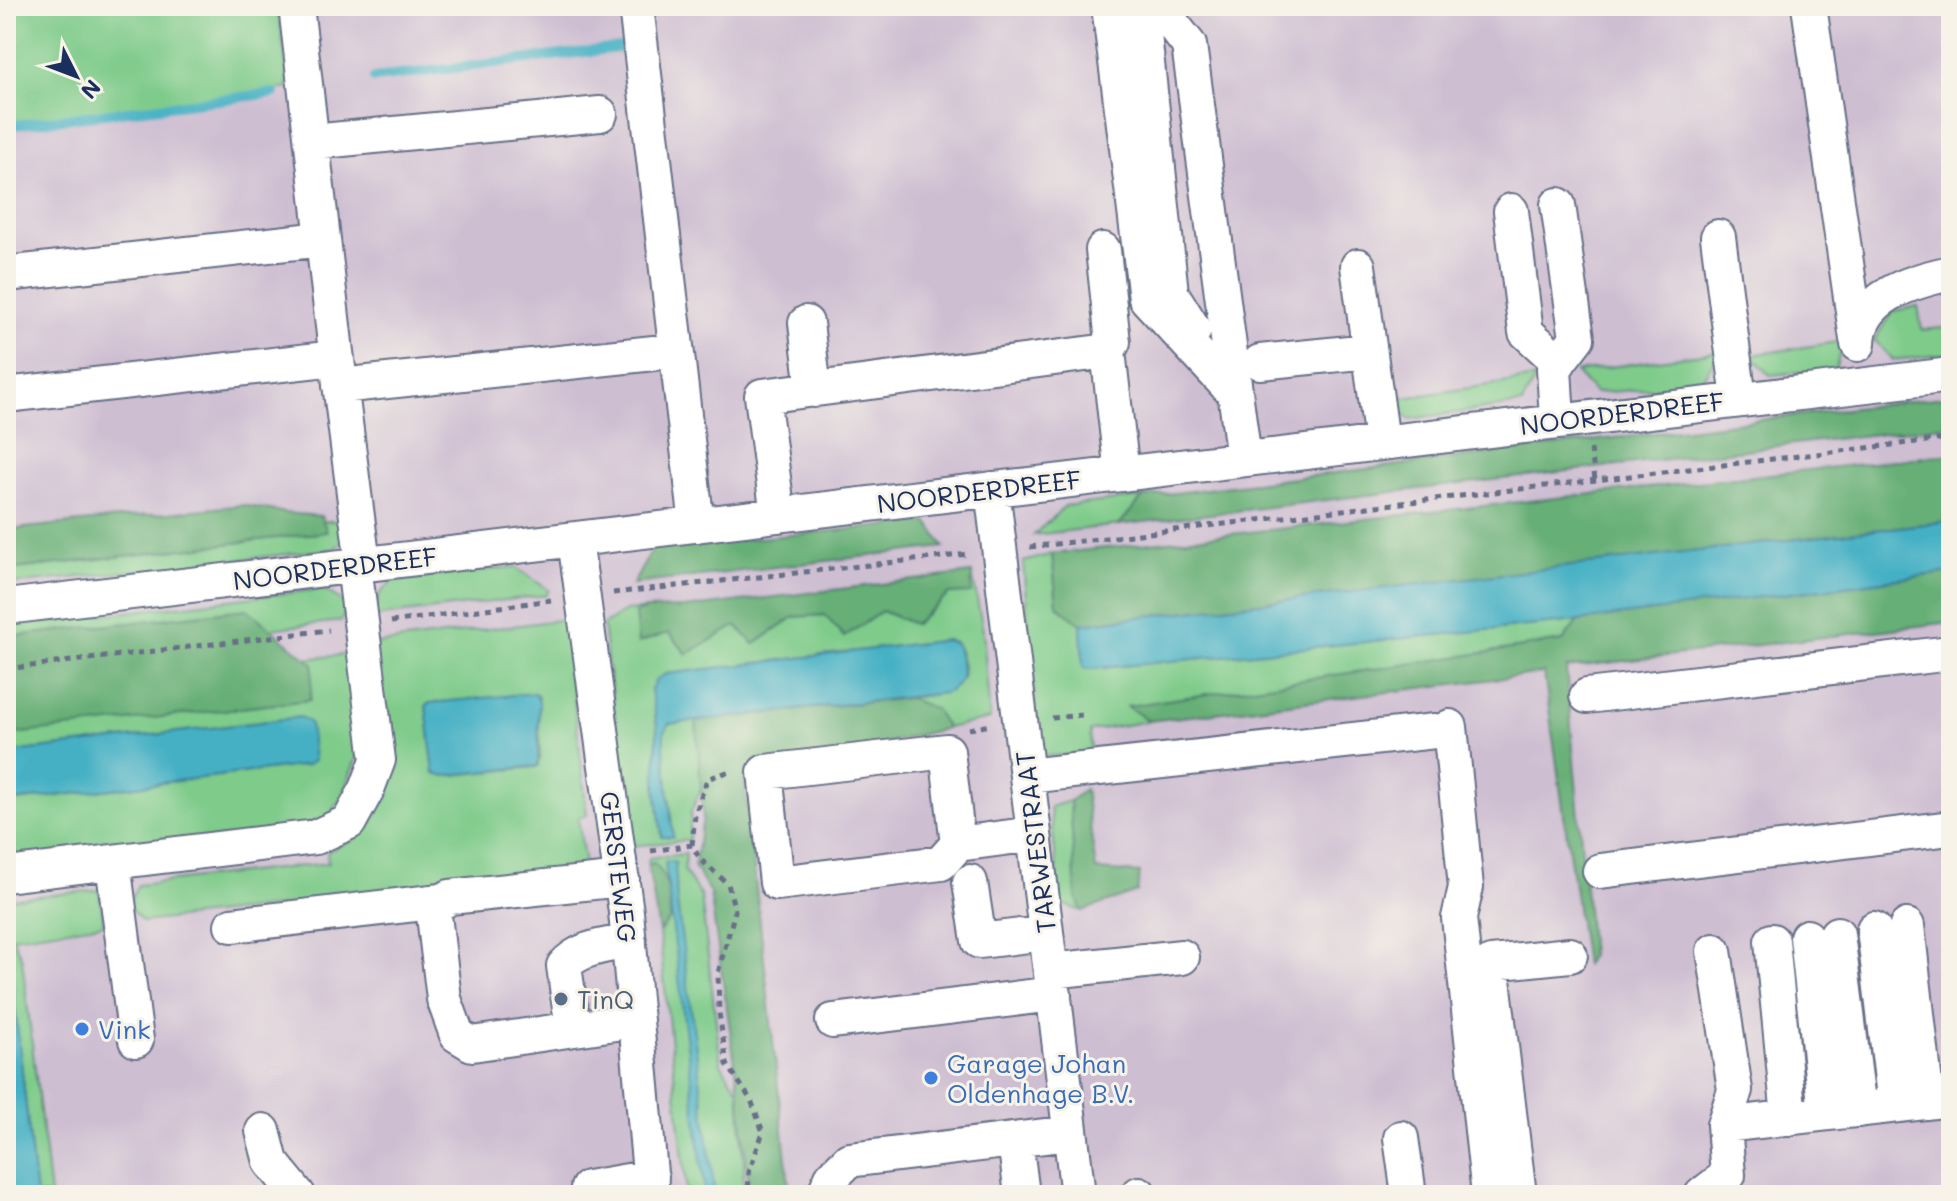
<svg xmlns="http://www.w3.org/2000/svg" width="1957" height="1201" viewBox="0 0 1957 1201" font-family="Mali,sans-serif">
  <style>
    .industrial { fill: #cebed2 }
    .green { fill: #7ecb8a; stroke: #4c7d74; stroke-width: 2; fill-rule: evenodd }
    .forest { fill: #66af76; stroke: #406f6a; stroke-width: 2 }
    .water { fill: #45b0c4; stroke: #307091; stroke-width: 2 }
    .lines { fill: none; stroke-linecap: round; stroke-linejoin: round }
    .stream { stroke: #45b0c4; stroke-width: 10 }
    .minor-casing { stroke: #676f87; stroke-width: 38 }
    .path { stroke: #676f87; stroke-width: 5; stroke-dasharray: 6 6; stroke-linecap: butt }
    .minor { stroke: #fff; stroke-width: 34 }
    .service-dot { fill: #5c6f8a; stroke: #f7f3e8; stroke-width: 3 }
    .shop-dot { fill: #3f7fe0; stroke: #f7f3e8; stroke-width: 3 }
    .labels { text-anchor: middle; dominant-baseline: central; stroke-width: 6; stroke-linejoin: round; paint-order: stroke }
    .street-label { font-size: 26px; fill: #1b2f5e; stroke: #f7f3e8 }
    .service-label { font-size: 26px; fill: #4e5e75; stroke: #f7f3e8; text-anchor: start }
    .shop-label { font-size: 26px; fill: #366cbe; stroke: #f7f3e8; text-anchor: start }
  </style>
  <rect width="100%" height="100%" fill="#f7f3e8"/>
  <filter id="ink" filterUnits="userSpaceOnUse"><feTurbulence type="fractalNoise" baseFrequency=".0125" numOctaves="2"/><feDisplacementMap in="SourceGraphic" scale="16" xChannelSelector="R" yChannelSelector="G"/><feConvolveMatrix kernelMatrix="1 2 1 2 8 2 1 2 1" color-interpolation-filters="sRGB"/></filter>
  <filter id="wash" filterUnits="userSpaceOnUse"><feTurbulence type="fractalNoise" baseFrequency=".006" numOctaves="4" result="noise"/><feDisplacementMap in="SourceGraphic" scale="32" xChannelSelector="R" yChannelSelector="G"/><feGaussianBlur stdDeviation="1.8" result="paint"/><feColorMatrix in="noise" values="0 0 0 0 0 0 0 0 0 0 0 0 0 0 0 0 0 1.4 0 .05"/><feComposite in="paint" operator="in"/></filter>
  <g filter="url(#wash)">
    <rect width="100%" height="100%" fill="#f5e7d3"/>
    <path class="industrial" d="M6,6H1951V1195H6Z"/>
    <path class="green" d="M6,6H278L289,88L6,127Z
      M1918,306L1922,330L1951,327V354L1893,360L1874,340L1894,311Z
      M1844,341L1835,369L1770,375L1751,355Z
      M1721,351L1698,385L1595,393L1576,372Z
      M1535,378L1522,404L1409,419L1390,400Z
      M1143,497L1119,525L1034,535L1065,506Z
      M323,521H345L344,541L333,549L6,585V570L326,532Z
      M1052,554L1057,605L1081,624L1083,667L1091,669L1578,621L1563,641L1129,706L1149,721L1090,731L1091,754L1039,756L1023,562Z
      M515,567L549,590L546,595L373,617L379,595L394,579Z
      M972,573L983,631L990,719L947,728L934,709L908,698C946,693 979,692 955,642L947,640L666,674L651,689L657,726L656,789L662,837L673,836L664,747V733L669,724L696,721L703,783L691,812L689,840L631,846L603,625L625,611L648,609L635,613L669,633L736,626L755,644L794,617L825,615L844,637L882,611L915,624L949,594L970,592Z
      M323,589L342,601L345,613L341,621L6,658V626Z
      M565,619L587,815L578,818L586,872L143,922L127,906L138,885L328,863L327,852L354,839L372,822L388,794V769L375,644ZM535,693L538,696L540,759L536,767L442,776L434,774L426,706L429,704Z
      M350,654L364,758L357,756L343,795L329,816L293,829L6,863V802L307,765L301,717L6,753V691Z
      M1070,801L1076,895L1082,911L1061,904L1050,807Z
      M686,854L684,870L701,897L721,1064L739,1091L744,1165L743,1195H687L659,932L670,919L654,863L648,865L649,858Z
      M99,890L104,924L12,937L22,959L50,1195H36L13,990L10,984L6,982V899Z"/>
    <path class="forest" d="M1951,396V425L1119,525L1143,497Z
      M1951,454V521L1081,624L1057,605L1052,554Z
      M243,505L286,513L321,516L327,532L6,570V530Z
      M928,522L944,547L633,584L653,548Z
      M1951,572V622L1566,668L1591,955L1585,965L1544,673L1149,721L1127,706L1563,641L1578,621Z
      M972,573L971,593L949,594L914,624L882,611L844,637L825,615L794,617L754,644L736,626L687,654L669,633L638,643L635,613L648,609L684,608Z
      M247,609L313,664L310,700L6,735V637Z
      M908,698L935,709L947,728L744,778L790,1195H750L739,1091L710,893L694,866L703,819L696,721Z
      M1085,789L1096,870L1140,873L1137,892L1082,911L1076,895L1070,801Z
      M654,863C670,878 669,898 670,919L659,932L648,865Z"/>
    <path class="water" d="M1951,521V572L1578,621L1092,669L1083,668L1081,624Z
      M947,640L956,644C962,665 969,683 945,693L669,724L664,733V747L673,837H662L656,788L657,726L651,689L657,679L666,674Z
      M535,693L539,701L538,766L441,776L434,773L426,706L429,703Z
      M301,717L310,723L314,760L307,765L6,802V753Z
      M675,861L677,901L715,1195H705L665,862Z
      M6,982L11,984L13,990L36,1195H6Z"/>
    <g class="lines">
      <path class="stream" d="M374,78L626,47
        M6,126L274,93"/>
    </g>
  </g>
  <g filter="url(#ink)">
    <g class="lines">
      <g class="minor-casing">
        <path id="minor" d="M296,6L336,352L363,564
          M636,6L697,525
          M1109,6L1146,298L1235,394
          M1135,6L1144,34L1171,293L1194,330
          M1158,6L1189,45L1244,459
          M1809,6L1857,339
          M312,142L600,114
          M1511,211L1526,332L1559,362
          M1718,237L1739,399
          M1103,250L1113,342L1108,351L1122,474
          M1358,266L1382,442
          M6,274L323,239
          M806,323L814,390
          M1858,344C1858,296 1913,281 1951,273
          M1260,362L1369,351
          M340,386L654,353
          M6,395L336,358
          M1557,420L1554,368L1577,338L1558,205
          M992,489L1078,1195
          M778,515L762,396L1108,351
          M575,540L626,912L652,1195
          M6,607L1951,375
          M1587,696L1951,653
          M1450,727L1466,887L1459,918L1489,1195
          M1027,776L1435,731
          M958,844L941,863L777,883L765,772L947,751L958,844L1034,834
          M113,863L136,1040
          M1600,871L1951,828
          M6,875L316,837L349,822L367,789L378,760L354,565
          M622,879L450,897L433,907L444,999L457,1035L472,1044L636,1020
          M970,882L979,941L1046,933
          M232,925L441,901
          M1907,926L1927,1102
          M1874,929L1895,1105
          M1837,934L1859,1110
          M1807,937L1826,1113
          M1772,941L1789,1118
          M1051,971L1182,957
          M833,1021L1054,994
          M573,1029L564,966C580,947 606,946 629,941
          M1724,1125L1951,1099
          M263,1131L271,1162L298,1195
          M1401,1138L1409,1195
          M1015,1140L1022,1195
          M1139,1194V1195
          M589,1195L588,1188L651,1177
          M824,1195L832,1177L849,1160L1070,1133
          M1519,1195L1491,963L1570,955
          M1702,1195L1728,1175L1724,1125L1735,1090L1714,951"/>
      </g>
      <path class="path" d="M1591,449L1595,480
        M1030,547L1951,438
        M613,593L969,554
        M391,622L551,600
        M6,669L329,630
        M1052,718L1082,715
        M969,729L991,725
        M692,845L695,815L707,779L733,770
        M651,851L692,845L700,859L728,884L735,911L718,973L719,1013L727,1064L751,1100L763,1132L749,1172L748,1195"/>
      <use href="#minor" class="minor"/>
    </g>
  </g>
  <circle class="service-dot" cx="561" cy="999" r="8"/>
  <g class="shop-dot">
    <circle cx="82" cy="1029" r="8"/>
    <circle cx="931" cy="1078" r="8"/>
  </g>
  <g class="labels">
    <g class="street-label">
      <text transform="translate(1622 413) rotate(-7)">NOORDERDREEF</text>
      <text transform="translate(979 491) rotate(-7)">NOORDERDREEF</text>
      <text transform="translate(335 568) rotate(-7)">NOORDERDREEF</text>
      <text transform="translate(1035 842) rotate(-97)">TARWESTRAAT</text>
      <text transform="translate(619 867) rotate(83)">GERSTEWEG</text>
    </g>
    <g class="service-label">
      <text x="577" y="999">TinQ</text>
    </g>
    <g class="shop-label">
      <text x="98" y="1029">Vink</text>
      <text x="947" y="1063">Garage Johan<tspan x="947" dy="30">Oldenhage B.V.</tspan></text>
    </g>
  </g>
  <rect width="1957" height="1201" fill="none" stroke="#f7f3e8" stroke-width="32"/>
  <g transform="translate(76 76) rotate(132)" stroke="#f7f3e8" stroke-width="6" paint-order="stroke">
  <path d="M0-6L14 30L0 20L-14 30Z" fill="#1b2f5e"/>
  <text y="-12" font-size="22" font-weight="bold" text-anchor="middle" fill="#1b2f5e">N</text>
  </g>
</svg>
